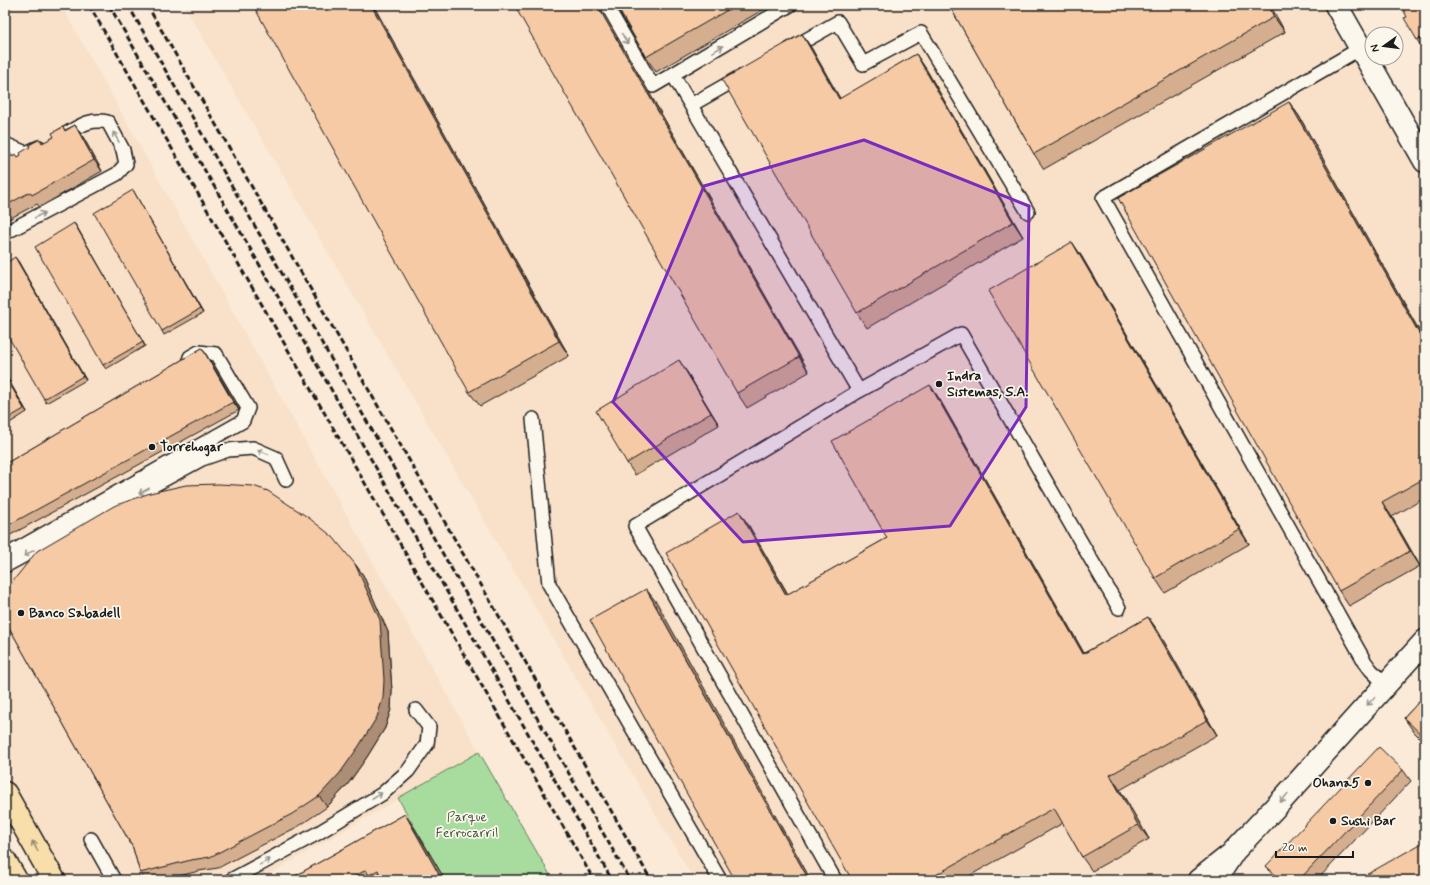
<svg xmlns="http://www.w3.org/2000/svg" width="1430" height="885" viewBox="0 0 1430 885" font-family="Mynerve,sans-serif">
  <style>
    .built { fill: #f9e0c8 }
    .green { fill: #a8dc9e; stroke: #627c5d }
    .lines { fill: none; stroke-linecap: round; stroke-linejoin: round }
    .lane-casing { stroke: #1c1c1c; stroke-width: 16 }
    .street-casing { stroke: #1c1c1c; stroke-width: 25 }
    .secondary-casing { stroke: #1c1c1c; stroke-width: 25 }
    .primary-casing { stroke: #1c1c1c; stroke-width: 25 }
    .lane { stroke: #fbf7ec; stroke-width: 13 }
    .street { stroke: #fbf7ec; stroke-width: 22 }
    .secondary { stroke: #fbf7ec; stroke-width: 22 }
    .primary { stroke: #f8deab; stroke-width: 22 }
    .rail { stroke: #1c1c1c; stroke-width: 3; stroke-dasharray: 6 3; stroke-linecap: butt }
    .wall { fill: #d4ae8e; stroke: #1c1c1c }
    .shaded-wall { fill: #ac8d74; stroke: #1c1c1c }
    .building { fill: #f6caa5; stroke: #1c1c1c }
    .oneway { stroke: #97948e }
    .oneway2 { stroke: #95876b }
    .marked { fill: #7b2cbf; fill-opacity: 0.2; stroke: #7b2cbf; stroke-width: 3; stroke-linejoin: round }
    .poi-dot { fill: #1c1c1c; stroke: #fbf7ec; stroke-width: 1.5 }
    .labels { text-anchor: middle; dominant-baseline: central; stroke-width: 3.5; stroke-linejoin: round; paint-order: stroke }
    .poi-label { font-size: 14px; font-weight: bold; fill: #1c1c1c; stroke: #fbf7ec; text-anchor: start }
    .park-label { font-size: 14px; fill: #465643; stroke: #fbf7ec }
  </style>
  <rect width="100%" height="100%" fill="#faead7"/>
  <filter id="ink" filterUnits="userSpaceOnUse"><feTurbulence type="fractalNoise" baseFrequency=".025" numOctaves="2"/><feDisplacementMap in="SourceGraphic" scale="8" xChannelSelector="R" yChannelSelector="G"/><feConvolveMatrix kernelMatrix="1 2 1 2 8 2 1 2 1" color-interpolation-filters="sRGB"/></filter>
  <g filter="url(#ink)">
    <path class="built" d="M5,5H61L479,752L259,880H54L5,793Z
      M184,5H1336L1425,161V641L1199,880H694Z"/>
    <path class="green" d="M479,752L553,880H445L398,798Z"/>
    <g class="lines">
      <g class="lane-casing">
        <path id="lane" d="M606,5L653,86L790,5
          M1361,48L1103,198L1365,662L1371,670L1385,684
          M790,49L838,22L863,64L921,33L1028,212
          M673,75L859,391
          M691,105L740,77
          M5,144L26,153L39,147
          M5,233L117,174L126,164L123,150L108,122C88,118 79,127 62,136
          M533,419L549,584L720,880
          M5,556L243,421L248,408L216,354L199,352L190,357
          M5,566L202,459L228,450L253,448L276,458L286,480
          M91,839L114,880
          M231,880L318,833L382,794L408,771L427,744L429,727L416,710
          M835,880L635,526L859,391L961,334L1119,608"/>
      </g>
      <g class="street-casing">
        <path id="street" d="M1199,880L1229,856"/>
      </g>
      <g class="secondary-casing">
        <path id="secondary" d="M1336,5L1425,161
          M1215,880L1234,851L1283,799L1425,641"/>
      </g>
      <g class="primary-casing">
        <path id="primary" d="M5,793L54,880
          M5,861L16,880"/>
      </g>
      <use href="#lane" class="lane"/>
      <use href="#street" class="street"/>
      <use href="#secondary" class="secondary"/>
      <use href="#primary" class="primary"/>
      <path class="rail" d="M89,5L594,880
        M109,5L273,288L612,880
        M128,5L630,880
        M147,5L651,880"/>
    </g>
    <path class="wall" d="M373,5L569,356L480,406L469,392Z
      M599,5L809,372L747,408L737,393Z
      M616,5H771L656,72L646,57Z
      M949,5H1270L1285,32L1044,169L1034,154Z
      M1425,5V52L1417,40L1407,17Z
      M802,34L812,49L840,99L916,54L926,69L1023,237L867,328L857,313Z
      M1289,102L1299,116L1425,341V498L1392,517L1420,566L1349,606L1339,591Z
      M75,125L83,137L102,171L40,207L37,204L7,220L8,222L5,224V160L18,157L54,137L63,127L65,130Z
      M135,194L203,313L164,335L162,331Z
      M74,223L145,346L106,369L103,365Z
      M1072,242L1082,257L1249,544L1165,593L1155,578Z
      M18,261L86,380L46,403L44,399Z
      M202,348L207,356L239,410L5,538V464Z
      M687,372L719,425L635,475L627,463Z
      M5,374L27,412L5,426Z
      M930,385L940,400L1084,653L1148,617L1158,631L1217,735L1120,790L1149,839L1092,871L1082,857L1063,823L962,880H852L749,526L788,594L887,538Z
      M355,564L363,575L388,632L392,691L391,709L385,728L367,757L348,784L327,807L299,826L218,868L199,871L163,880H145L140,873L133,848L14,636L5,626V591Z
      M1425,695V743L1414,732L1404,718Z
      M1403,770L1411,781L1317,880H1277L1274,877L1266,866Z
      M405,814L418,834L445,880H288Z"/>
    <path class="shaded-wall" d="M371,5H373L569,356L559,341Z
      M597,5H599L809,372L799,357Z
      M1268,5H1270L1285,32L1274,17Z
      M802,34L812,49L849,114L839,99Z
      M916,54L926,69L1023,237L1013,222Z
      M1289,102L1299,116L1425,341V344Z
      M75,125L83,137L102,171L94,160Z
      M133,190L135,194L203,313L200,309Z
      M74,223L77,227L145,346L143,342Z
      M1072,242L1082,257L1249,544L1239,529Z
      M15,257L18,261L86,380L83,376Z
      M202,348L207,356L239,410L233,402Z
      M679,360L687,372L719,425L711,413Z
      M5,374L27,412L5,375Z
      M930,385L940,400L1093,669L1083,654Z
      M1382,502L1392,517L1420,566L1410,551Z
      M739,511L749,526L796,609L786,595Z
      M355,564L363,575L388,632L392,691L391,709L385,728L367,757L348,784L327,807L319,796Z
      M646,589L657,603L811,880H809Z
      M1148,617L1158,631L1217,735L1207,720Z
      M1110,775L1120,790L1149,839L1138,825Z
      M405,814L418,834L445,880H442Z"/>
    <path class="building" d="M253,5H371L559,341L469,392Z
      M514,5H597L799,357L737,393Z
      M616,5H736L646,57Z
      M949,5H1268L1274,17L1034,154Z
      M1401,5H1425V48L1420,38L1417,40L1404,18L1407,17Z
      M802,34L839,99L916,54L1013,222L857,313L722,80Z
      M1289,102L1425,344V478L1382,502L1410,551L1339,591L1118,198Z
      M75,125L94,160L32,195L30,192L5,206V160L16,154L18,157L21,155L20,153L30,147L29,145L40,139L42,143L54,137L52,133L63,127L65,131Z
      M133,190L200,309L162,331L94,213Z
      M74,223L143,342L103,365L35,247Z
      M1072,242L1239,529L1155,578L988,291Z
      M15,257L83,376L44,399L5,331V264Z
      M202,348L233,402L5,527V464Z
      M679,360L711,413L627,463L596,411Z
      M5,375L24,409L5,420Z
      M930,385L1083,654L1148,617L1207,720L1110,775L1138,825L1082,857L1054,808L927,880H852L666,553L739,511L786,595L887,538L832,441Z
      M219,484L253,486L268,491L309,518L333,537L355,564L380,620L384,680L383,698L377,717L359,746L340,773L319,796L292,814L210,857L191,860L140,873L133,848L10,629L5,624V591L37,551L114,506L150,493L186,485Z
      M646,589L809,880H735L590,620Z
      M1425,695V738L1404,718Z
      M1379,747L1403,770L1299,880H1281L1266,866Z
      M405,814L442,880H372L380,875L378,870L369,875L366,870L348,880H288Z
      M1424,842L1425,844V880H1357Z"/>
    <defs><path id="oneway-shaft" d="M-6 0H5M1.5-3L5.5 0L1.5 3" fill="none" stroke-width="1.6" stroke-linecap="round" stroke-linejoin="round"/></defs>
    <g class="oneway">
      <use href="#oneway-shaft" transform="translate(625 39) rotate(60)"/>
      <use href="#oneway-shaft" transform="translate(718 49) rotate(-31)"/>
      <use href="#oneway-shaft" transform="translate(116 137) rotate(-120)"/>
      <use href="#oneway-shaft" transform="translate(40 215) rotate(-28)"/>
      <use href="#oneway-shaft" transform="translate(263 452) rotate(-158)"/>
      <use href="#oneway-shaft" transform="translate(144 491) rotate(151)"/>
      <use href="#oneway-shaft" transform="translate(29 553) rotate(151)"/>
      <use href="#oneway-shaft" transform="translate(1371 701) rotate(132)"/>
      <use href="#oneway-shaft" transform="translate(377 796) rotate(-33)"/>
      <use href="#oneway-shaft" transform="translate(1284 798) rotate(132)"/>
      <use href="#oneway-shaft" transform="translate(265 862) rotate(-29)"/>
    </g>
    <use class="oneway2" href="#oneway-shaft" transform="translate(35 846) rotate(-119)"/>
  </g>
  <path class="marked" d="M864,140L1029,206L1026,407L950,526L743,542L613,402L704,186Z"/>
  <g class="poi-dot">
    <circle cx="939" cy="384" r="4"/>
    <circle cx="152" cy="447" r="4"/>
    <circle cx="21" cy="613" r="4"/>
    <circle cx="1368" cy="783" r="4"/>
    <circle cx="1333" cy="821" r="4"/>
  </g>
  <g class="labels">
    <g class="poi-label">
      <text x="947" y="376">Indra<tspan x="947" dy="16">Sistemas, S.A.</tspan></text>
      <text x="160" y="447">Torrehogar</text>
      <text x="29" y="613">Banco Sabadell</text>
      <text x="1360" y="783" text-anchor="end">Ohana5</text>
      <text x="1341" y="821">Sushi Bar</text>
    </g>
    <g class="park-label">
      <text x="467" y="817">Parque<tspan x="467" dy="16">Ferrocarril</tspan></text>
    </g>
  </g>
  <rect width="1430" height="885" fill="none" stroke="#fbf7ec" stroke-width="20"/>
  <rect x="10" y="10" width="1410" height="865" fill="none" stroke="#1c1c1c" stroke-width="1.5" filter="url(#ink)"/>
  <g transform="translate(1384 46) rotate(256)"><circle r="19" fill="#fbf7ec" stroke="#a29f99"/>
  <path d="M0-3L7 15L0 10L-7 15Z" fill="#1c1c1c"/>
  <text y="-6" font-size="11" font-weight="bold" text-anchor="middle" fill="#1c1c1c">N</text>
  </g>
  <path d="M1276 851v6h77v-6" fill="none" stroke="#1c1c1c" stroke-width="2"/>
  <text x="1282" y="851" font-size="12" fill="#1c1c1c" stroke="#fbf7ec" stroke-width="3" paint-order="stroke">20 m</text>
</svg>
